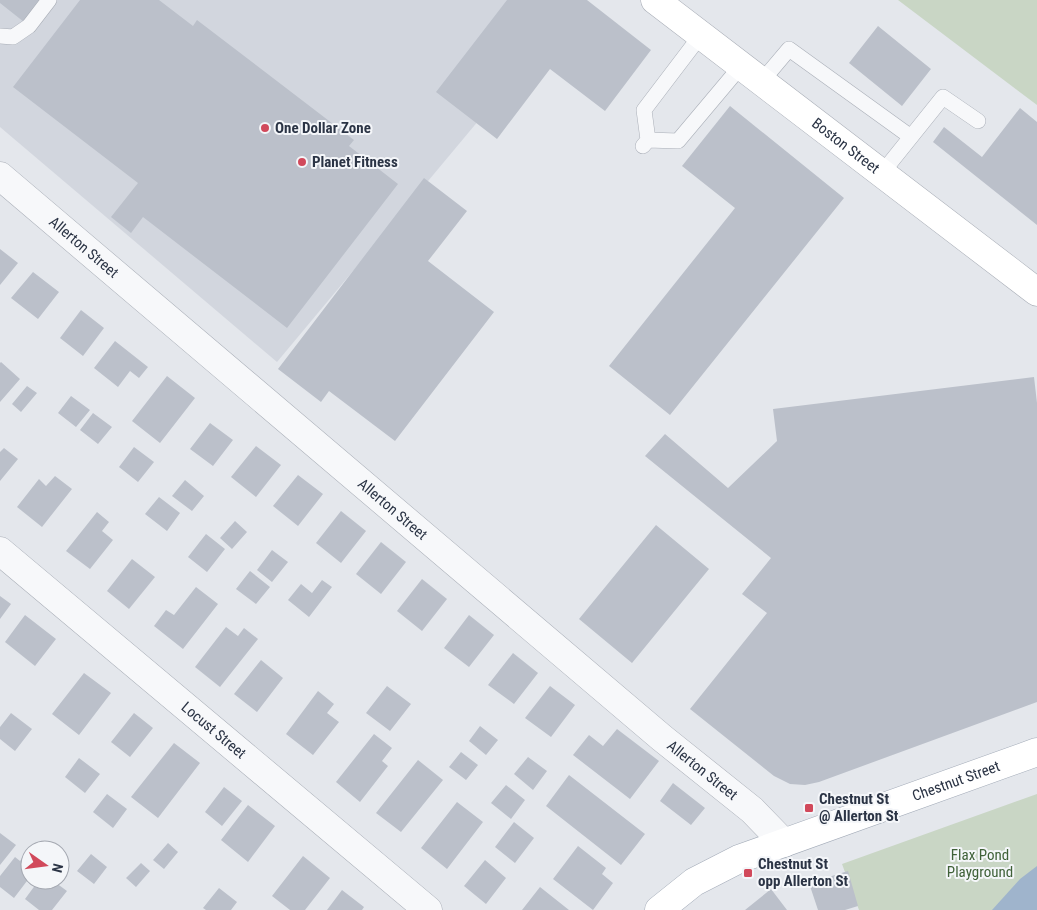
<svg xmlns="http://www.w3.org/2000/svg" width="1037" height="910" viewBox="0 0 1037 910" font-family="'Roboto Condensed',sans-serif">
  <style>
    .built { fill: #d2d6de }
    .green { fill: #c9d6c5 }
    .water { fill: #9fb4cc }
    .building { fill: #bbc0ca }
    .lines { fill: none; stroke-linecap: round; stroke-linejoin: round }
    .service-casing { stroke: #a9aeb7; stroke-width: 16 }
    .minor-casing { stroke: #a9aeb7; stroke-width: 29 }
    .secondary-casing { stroke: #a9aeb7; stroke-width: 29 }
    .primary-casing { stroke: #a3abb8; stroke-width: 29 }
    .service { stroke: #f7f8fa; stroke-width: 15 }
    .minor { stroke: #f7f8fa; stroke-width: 28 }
    .secondary { stroke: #fff; stroke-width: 28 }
    .primary { stroke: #fff; stroke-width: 28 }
    .poi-dot { fill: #d1495b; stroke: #f4f6f9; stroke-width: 2 }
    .labels { text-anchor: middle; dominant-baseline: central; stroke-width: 4; stroke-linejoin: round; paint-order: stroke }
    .poi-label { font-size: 15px; font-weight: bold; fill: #2b3445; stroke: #f4f6f9; text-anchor: start }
    .street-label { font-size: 15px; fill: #2b3445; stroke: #f4f6f9 }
    .park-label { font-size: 15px; fill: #3f6138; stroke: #f4f6f9 }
  </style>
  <rect width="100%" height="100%" fill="#e4e7ec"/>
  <path class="built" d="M0,0H516L479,120L277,362L0,127Z"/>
  <path class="green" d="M898,0H1037V105Z
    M1037,794V880L997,910H859L842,864Z"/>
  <path class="water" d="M1037,866V910H992L1020,879Z"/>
  <path class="building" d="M0,0H42L24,22L0,3Z
    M80,0H159L193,26L197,20L354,140L349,146L398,184L287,328L143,217L131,233L111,217L138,183L13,87Z
    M507,0H587L651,50L605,111L550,69L497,139L436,92Z
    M878,26L931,69L902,106L849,63Z
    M730,106L844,198L670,415L609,366L735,208L682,166Z
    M1020,108L1037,122V225L933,142L944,127L982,157Z
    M424,178L467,211L428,261L494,312L395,441L329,391L321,402L278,369Z
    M0,249L18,263L0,285Z
    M33,272L59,292L38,319L11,298Z
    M81,310L104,328L83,356L60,338Z
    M115,341L148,367L139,378L130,371L118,387L94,368Z
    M1,362L20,379L0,402V363Z
    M167,376L195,398L160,443L132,421Z
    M1034,377L1037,403V702L819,782L805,785L790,784L774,776L690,709L767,613L742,594L771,558L645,456L665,434L728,488L777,441L773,409Z
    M27,386L37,393L21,412L12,404Z
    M71,396L90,410L76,427L58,413Z
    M93,413L112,427L98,444L80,430Z
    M210,423L233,440L213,466L190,449Z
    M256,446L281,465L256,497L231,477Z
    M134,447L154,462L138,482L119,467Z
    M4,448L18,459L0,481V452Z
    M298,475L323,494L298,526L273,506Z
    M55,476L72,489L42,527L17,507L39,479L46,486Z
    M185,480L204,496L192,511L172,496Z
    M159,497L180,513L167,531L145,514Z
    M341,511L366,531L341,563L316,543Z
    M97,512L109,522L102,531L113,540L90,569L66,551Z
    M235,521L247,532L232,549L220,538Z
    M656,525L709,569L632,663L579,619Z
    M206,534L225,549L207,572L188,557Z
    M381,542L406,562L381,594L356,574Z
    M272,550L288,562L272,582L257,570Z
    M132,559L155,577L129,609L107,591Z
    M250,571L270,587L256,604L236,589Z
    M422,579L447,599L422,631L397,611Z
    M322,580L332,587L309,617L288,600L301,584L312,593Z
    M196,587L218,604L183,649L154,626L166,610L174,615Z
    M0,596L11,604L0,619Z
    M25,615L56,639L35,666L5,642Z
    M469,615L494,635L469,667L444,648Z
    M226,627L238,636L244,628L258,639L220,687L195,667Z
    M513,653L538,673L514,704L488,685Z
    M261,660L283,678L257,712L234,694Z
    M84,673L111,693L79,735L52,714Z
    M387,686L411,704L390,731L366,713Z
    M550,686L575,705L551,737L525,718Z
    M318,691L334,704L327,713L339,722L313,755L286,734Z
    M11,713L32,729L15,751L0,739V727Z
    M134,713L153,728L130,757L111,742Z
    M480,726L498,740L486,755L469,741Z
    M617,729L659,761L630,799L573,755L589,735L603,746Z
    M374,734L392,748L382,761L388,766L360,802L336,782Z
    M174,743L200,763L158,818L131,797Z
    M461,752L478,765L466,780L449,767Z
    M528,757L547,771L533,790L514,774Z
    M79,758L100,774L85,793L65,777Z
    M418,760L443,780L401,832L376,813Z
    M569,775L645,834L621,865L546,806Z
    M673,783L705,808L691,825L660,801Z
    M506,785L525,800L511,819L491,803Z
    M224,787L242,801L222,826L205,812Z
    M107,794L127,809L113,828L93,812Z
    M457,802L483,822L447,869L421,848Z
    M248,805L275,826L248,862L221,840Z
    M514,822L534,838L515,863L495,847Z
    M0,833L16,845L0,865Z
    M168,843L178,852L164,869L153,860Z
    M578,846L606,868L602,874L613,883L593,910L553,879Z
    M31,847L34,850H30V877L14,898L0,887V876L15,857L20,861Z
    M91,854L107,867L94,884L77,871Z
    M303,856L330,878L305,910H290L272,896Z
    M485,860L506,878L486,904L464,886Z
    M141,863L150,871L136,887L126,878Z
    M848,871L858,906L845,910H818L809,883Z
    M39,880H52L67,891L52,910H39L25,899Z
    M540,887L569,910H522Z
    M219,888L237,902L231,910H206L203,908Z
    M771,889L787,910H745Z
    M342,890L364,907L362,910H327Z"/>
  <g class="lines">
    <g class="service-casing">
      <path id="service" d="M0,36L13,37L29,26L49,0
        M762,81L789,49L911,137
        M648,140L678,141L741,66
        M643,146L648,140L644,110L701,35
        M882,173L943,97L978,121"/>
    </g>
    <g class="minor-casing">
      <g id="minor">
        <path id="s1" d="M0,176L662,738L752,810L784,843"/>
        <path id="s2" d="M0,551L428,910"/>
      </g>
    </g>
    <g class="secondary-casing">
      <g id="secondary">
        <path id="s3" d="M655,0L1037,292"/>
      </g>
    </g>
    <g class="primary-casing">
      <g id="primary">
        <path id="s4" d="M659,910L694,882L739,859L1037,752"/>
      </g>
    </g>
    <use href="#service" class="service"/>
    <use href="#minor" class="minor"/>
    <use href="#secondary" class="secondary"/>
    <use href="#primary" class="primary"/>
  </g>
  <g class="poi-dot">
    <circle cx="265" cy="128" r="5"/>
    <circle cx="302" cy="162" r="5"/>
    <rect x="804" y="803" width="10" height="10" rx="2.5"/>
    <rect x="743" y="868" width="10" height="10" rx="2.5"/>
  </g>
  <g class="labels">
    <g class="poi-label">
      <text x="275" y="128">One Dollar Zone</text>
      <text x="312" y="162">Planet Fitness</text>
      <text x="819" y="799">Chestnut St<tspan x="819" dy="17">@ Allerton St</tspan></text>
      <text x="758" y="864">Chestnut St<tspan x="758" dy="17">opp Allerton St</tspan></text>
    </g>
    <g class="street-label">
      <text stroke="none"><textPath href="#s3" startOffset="240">Boston Street</textPath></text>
      <text stroke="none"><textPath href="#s1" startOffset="110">Allerton Street</textPath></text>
      <text stroke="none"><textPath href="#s1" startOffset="515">Allerton Street</textPath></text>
      <text stroke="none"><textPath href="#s2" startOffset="279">Locust Street</textPath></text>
      <text stroke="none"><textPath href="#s1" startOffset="920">Allerton Street</textPath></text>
      <text stroke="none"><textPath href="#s4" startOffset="326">Chestnut Street</textPath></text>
    </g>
    <g class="park-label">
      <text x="980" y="855">Flax Pond<tspan x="980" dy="17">Playground</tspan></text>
    </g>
  </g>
  <g transform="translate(45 865) rotate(104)"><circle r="24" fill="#f4f6f9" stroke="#a4a8b1"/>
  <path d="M0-4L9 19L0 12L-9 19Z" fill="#d1495b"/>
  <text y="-8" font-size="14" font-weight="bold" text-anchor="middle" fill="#2b3445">N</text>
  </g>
</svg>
